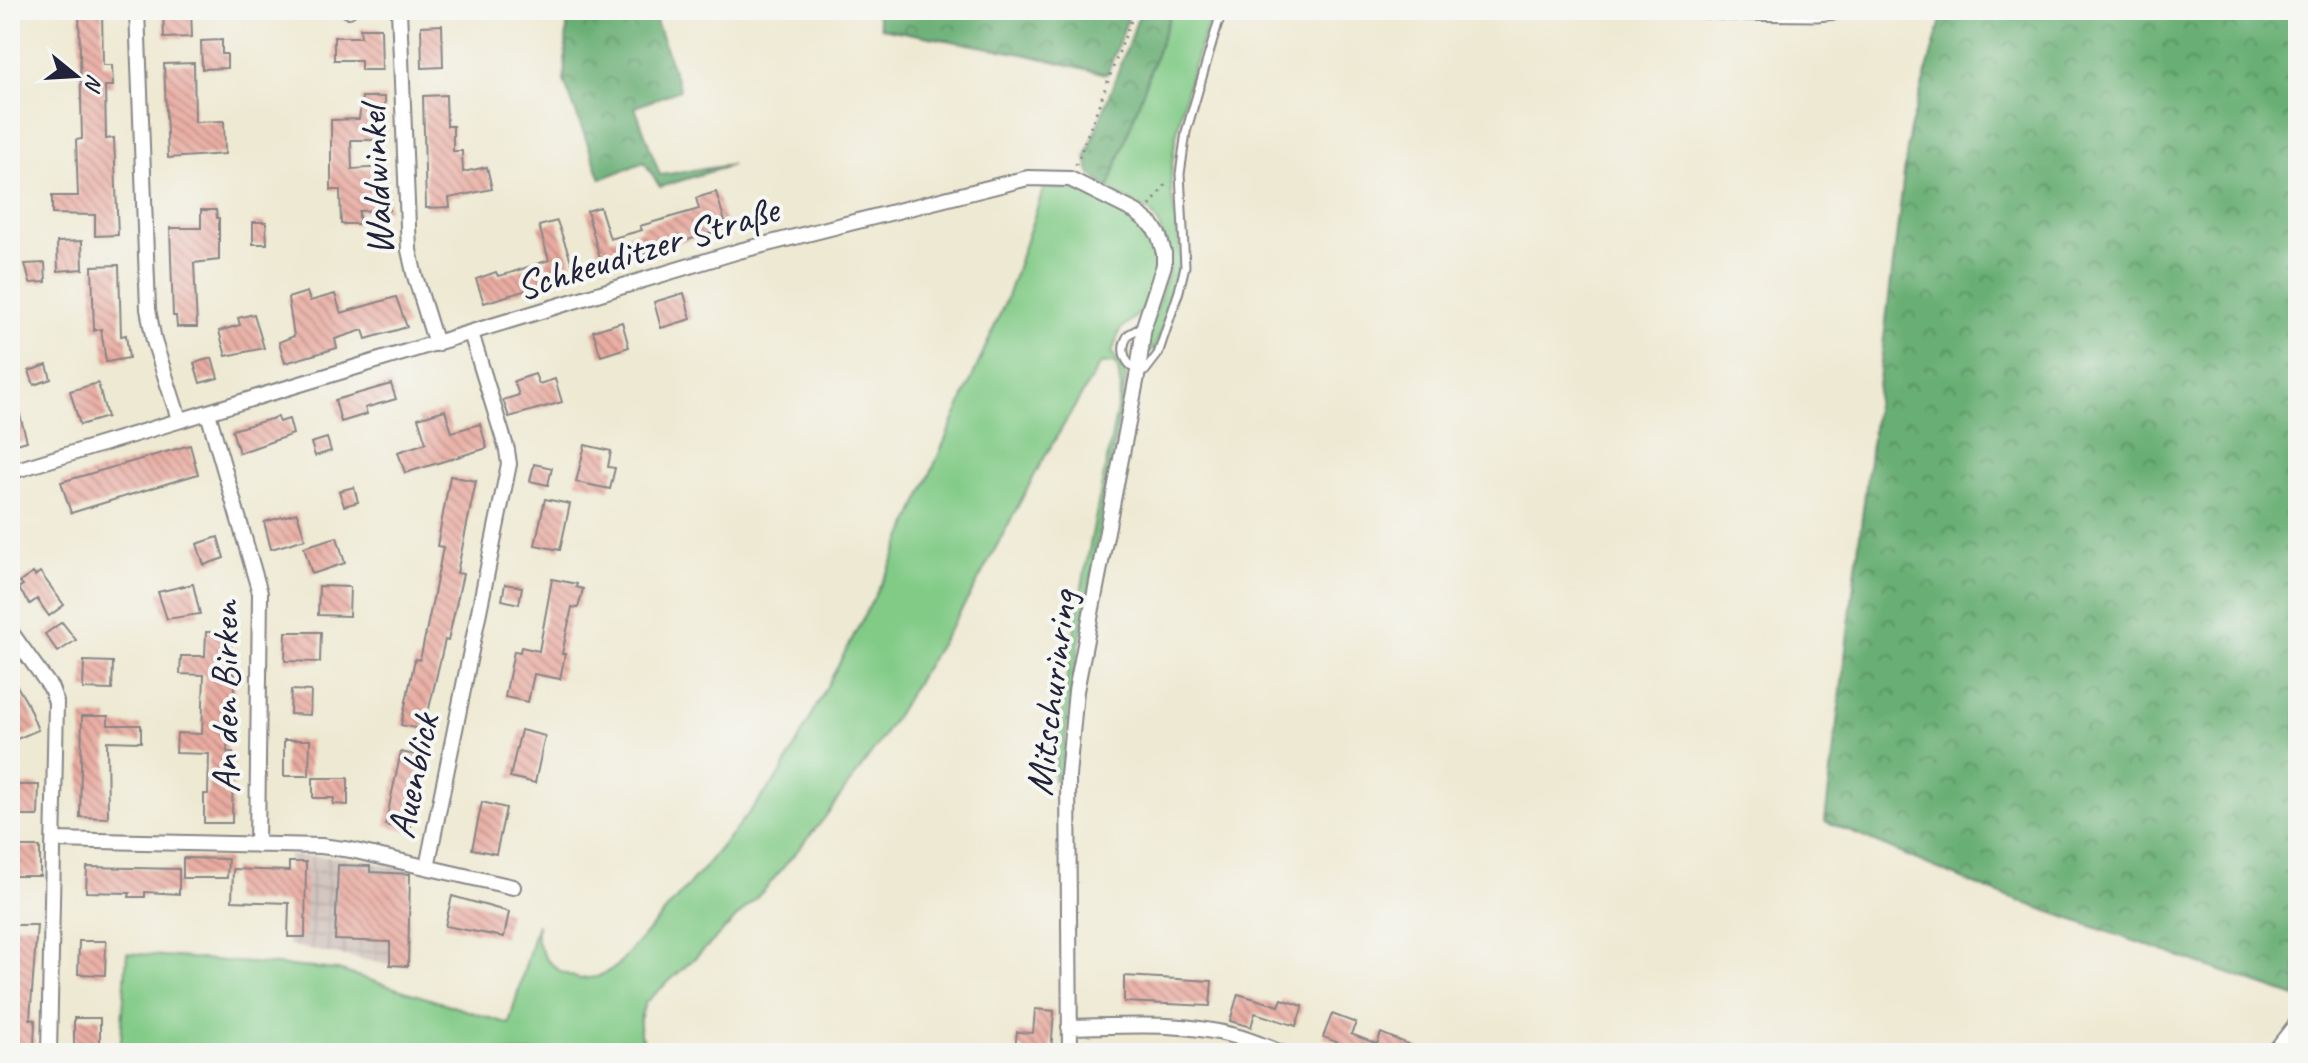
<svg xmlns="http://www.w3.org/2000/svg" width="2308" height="1063" viewBox="0 0 2308 1063" font-family="Caveat,sans-serif">
  <style>
    .industrial { fill: url(#industrial-grid) }
    .grass { fill: #82cb87; stroke: #527661; stroke-width: 2 }
    .forest { fill: url(#forest-crowns); stroke: #466858; stroke-width: 2 }
    .building { fill: url(#building-back-hatch) }
    .lines { fill: none; stroke-linecap: round; stroke-linejoin: round }
    .service-casing { stroke: #888686; stroke-width: 11 }
    .minor-casing { stroke: #888686; stroke-width: 18 }
    .tertiary-casing { stroke: #888686; stroke-width: 22 }
    .path { stroke: #888686; stroke-width: 3; stroke-dasharray: 2 6; stroke-linecap: butt }
    .service { stroke: #fff; stroke-width: 7 }
    .minor { stroke: #fff; stroke-width: 14 }
    .tertiary { stroke: #fff; stroke-width: 18 }
    .labels { text-anchor: middle; dominant-baseline: central; stroke-width: 8; stroke-linejoin: round; paint-order: stroke }
    .street-label { font-size: 40px; fill: #22223b; stroke: #f6f6f2 }
  </style>
  <defs>
    <pattern id="industrial-grid" width="8" height="8" patternUnits="userSpaceOnUse" patternTransform="scale(2)"><rect width="8" height="8" fill="#cfc0ba"/><path d="M0 4h8M4 0v8" fill="none" stroke="#b1a5a1"/></pattern>
    <pattern id="forest-crowns" width="20" height="18" patternUnits="userSpaceOnUse" patternTransform="scale(2)"><rect width="20" height="18" fill="#69af74"/><path d="M2 6a3 3 0 1 1 6 0M12 15a3 3 0 1 1 6 0" fill="none" stroke="#568e60"/></pattern>
    <pattern id="building-back-hatch" width="6" height="6" patternUnits="userSpaceOnUse" patternTransform="scale(2)"><rect width="6" height="6" fill="#e9aca1"/><path d="M-1 5l2 2M0 0l6 6M5-1l2 2" fill="none" stroke="#bc8c84"/></pattern>
  </defs>
  <rect width="100%" height="100%" fill="#f6f6f2"/>
  <filter id="ink" filterUnits="userSpaceOnUse"><feTurbulence type="fractalNoise" baseFrequency=".0125" numOctaves="2"/><feDisplacementMap in="SourceGraphic" scale="16" xChannelSelector="R" yChannelSelector="G"/><feConvolveMatrix kernelMatrix="1 2 1 2 8 2 1 2 1" color-interpolation-filters="sRGB"/></filter>
  <filter id="wash" filterUnits="userSpaceOnUse"><feTurbulence type="fractalNoise" baseFrequency=".006" numOctaves="4" result="noise"/><feDisplacementMap in="SourceGraphic" scale="32" xChannelSelector="R" yChannelSelector="G"/><feGaussianBlur stdDeviation="1.8" result="paint"/><feColorMatrix in="noise" values="0 0 0 0 0 0 0 0 0 0 0 0 0 0 0 0 0 1.4 0 .05"/><feComposite in="paint" operator="in"/></filter>
  <g filter="url(#wash)">
    <rect width="100%" height="100%" fill="#eee9d2"/>
    <path class="industrial" d="M289,856L336,857L410,869L408,966L390,965L288,945Z"/>
    <path class="grass" d="M1172,10H1214C1194,59 1174,125 1171,178C1170,207 1182,235 1180,264C1179,292 1164,322 1155,348L1149,352L1146,350L1150,329L1169,269L1159,224L1151,213L1108,189Z
      M1044,187L1082,192L1132,219L1146,229L1155,244L1159,255L1158,268L1141,312L1120,330L1112,353L1123,368L1126,378L1072,685L1061,776L1054,781C1066,649 1096,518 1121,389L1118,369L1114,363L1100,364L1041,463L971,594L879,743L823,820L766,888L708,946L645,1003L640,1019V1035L648,1048L660,1053H611L592,1047L585,1053H120L127,953L338,970L509,1024L537,924V942L546,959L561,972L579,979L597,977L616,967L703,869L780,775L889,569L1006,300Z"/>
    <path class="forest" d="M568,10H652L680,90L635,107L660,175L732,165L660,187L644,162L601,179L564,81Z
      M875,10H1131L1107,74L1023,54L881,28Z
      M1141,10H1172L1108,189L1090,173L1086,157Z
      M1944,10H2298L2296,997L1993,892L1825,821L1909,133Z"/>
    <g id="blocks">
      <path class="building" d="M79,10H102L103,65H112L113,86H105L106,139L114,138L118,235L95,236V215L52,214V196H78L76,140L82,139Z
        M163,10H191L192,37L164,38Z
        M442,25L443,67L422,68L421,26Z
        M360,28H381L382,70H361V60H334V37H361Z
        M222,40V54H227V68L202,69L201,41Z
        M194,63L195,122L224,121L225,154L168,158L164,64Z
        M446,95L447,126H453V151H462L463,172L487,167L492,189L449,198L450,207L426,208L423,96Z
        M362,97H385L386,140H351L352,169L387,167L389,210L359,211V224H341L340,190H331V120L359,119Z
        M716,192L727,228L602,266L587,211L600,207L610,239L642,230L640,226L699,209L696,198Z
        M201,210H216L217,218H219V260L194,263L197,327H177L176,316H173L170,228H201Z
        M557,221L576,275L484,303L476,279L496,272L498,276L510,273L549,260L539,226Z
        M253,222H266L267,244H253Z
        M82,241L83,269L58,271L57,242Z
        M45,263L46,282L30,283L25,264Z
        M119,265L121,336L126,335L129,358L106,362L101,329L94,331L92,266Z
        M307,292L310,301L335,294L341,313L396,297L407,327L366,339L363,330L335,339L337,348L285,363L279,342L294,336L288,298Z
        M684,293L691,319L661,328L654,302Z
        M254,314L264,348L226,356L219,331L240,325L238,318Z
        M622,322L629,347L601,356L593,331Z
        M212,358L218,378L200,383L194,363Z
        M47,365L51,379L34,385L29,371Z
        M535,374L539,384L555,379L562,402L509,417L503,400L519,395L514,381Z
        M98,383L107,417L80,425L70,391Z
        M391,384L396,399L365,408L367,414L341,422L335,400Z
        M14,394L27,441L10,446V395Z
        M445,410L452,432L480,424L487,448L405,473L398,452L426,443L418,418Z
        M278,417L279,422L289,419L293,434L239,453L232,430Z
        M327,438L331,451L315,456L311,443Z
        M190,445L198,474L71,513L61,482Z
        M585,445L611,451L608,467L615,468L610,489L576,482Z
        M534,464L552,468L548,485L530,481Z
        M450,476L476,481L457,573L463,574L448,641L445,640L424,730L401,725L415,659L420,660L434,594L443,547L437,546Z
        M354,487L358,502L344,506L339,491Z
        M545,499L570,504L560,550L535,545Z
        M297,513L305,539L271,549L264,522Z
        M218,537L224,558L204,565L197,544Z
        M337,537L345,563L312,574L304,547Z
        M40,572L64,605L49,616L37,599L30,604L18,588L23,585L20,582L33,573L35,576Z
        M552,579L577,584L576,587L583,589L578,608L572,607L562,654H565L560,679L534,674L528,702L505,697L514,651L520,652L521,647L539,651Z
        M193,584L200,614L167,619L158,592Z
        M505,584L522,587L519,604L502,600Z
        M319,586L350,587L349,616L318,615Z
        M62,622L76,640L58,652L45,634Z
        M206,632H231L230,673H234V696H230L227,752H233L232,823H204V794H208L209,754L176,753L177,733L202,734L204,675L180,674L181,656H205Z
        M286,632H321L320,662L285,661Z
        M84,661L113,662L112,690L83,689Z
        M10,674L27,703L38,730L10,742Z
        M291,690L311,691L310,715L290,714Z
        M82,716H108V725H141V742L107,741L108,818L80,817Z
        M521,730L545,736L535,783L510,777Z
        M284,740H310L309,776H284Z
        M401,752L425,757L409,831L385,825Z
        M313,778H348V805L333,804L334,798H313Z
        M10,785H39L38,816H10Z
        M482,802L506,808L496,854L472,849Z
        M12,847H40V876H12Z
        M183,858L228,859L227,878H183Z
        M289,862H306L305,937H288L289,903L232,901L233,869L289,871Z
        M338,865L370,866V872L410,874L408,966L390,965V942L335,940Z
        M87,867L179,869V894L145,892V897H129L130,893L86,892Z
        M452,896L509,912L504,937L445,926Z
        M10,925H37L30,1019L35,1020L34,1047L10,1046Z
        M79,941H106L105,975L78,974Z
        M1124,976L1212,981L1210,1006L1124,1002Z
        M1238,994L1279,1006L1282,999L1303,1006L1296,1026L1255,1013L1251,1027L1230,1021Z
        M1035,1009L1054,1011L1051,1053H1024V1048H1015L1017,1032L1033,1033Z
        M1332,1014L1356,1023L1351,1034L1377,1044L1381,1033L1430,1053H1365L1323,1037Z
        M74,1018H100V1044L74,1045Z"/>
    </g>
  </g>
  <g filter="url(#ink)">
    <use href="#blocks" fill-opacity="0" stroke="#888686" stroke-width="2"/>
    <g class="lines">
      <g class="service-casing">
        <path id="service" d="M1659,10L1731,16L1817,17L1882,10
          M1142,327L1129,334C1118,350 1125,369 1145,371L1158,354L1179,291L1185,266L1180,174L1186,132L1218,23L1225,10"/>
      </g>
      <g class="minor-casing">
        <path id="minor" d="M137,10L148,309L154,341L179,419
          M348,10H349
          M399,10L409,250L414,273L436,344
          M208,413L260,593L257,845
          M10,472L739,251L1028,178L1070,179L1136,212L1152,225L1159,236L1164,253V265L1144,326L1138,371L1076,691L1068,776L1070,1053
          M10,631L51,688L56,702L49,1053
          M54,840L321,846L351,850L513,887
          M427,867L509,464L507,450L471,333
          M1069,1027C1124,1026 1182,1021 1235,1036C1251,1040 1266,1047 1282,1053"/>
      </g>
      <g class="tertiary-casing">
        <path id="tertiary" d="M2276,1053L2298,1025"/>
      </g>
      <path class="path" d="M1076,165L1135,10
        M1150,206L1167,183"/>
      <use href="#service" class="service"/>
      <use href="#minor" class="minor"/>
      <use href="#tertiary" class="tertiary"/>
    </g>
  </g>
  <g class="labels">
    <g class="street-label">
      <text transform="translate(376 181) rotate(-93)">Waldwinkel</text>
      <text transform="translate(647 248) rotate(-17)">Schkeuditzer Straße</text>
      <text transform="translate(1051 693) rotate(-83)">Mitschurinring</text>
      <text transform="translate(225 697) rotate(-90)">An den Birken</text>
      <text transform="translate(413 776) rotate(-78)">Auenblick</text>
    </g>
  </g>
  <rect width="2308" height="1063" fill="none" stroke="#f6f6f2" stroke-width="40"/>
  <g transform="translate(76 76) rotate(108)" stroke="#f6f6f2" stroke-width="6" paint-order="stroke">
  <path d="M0-6L14 30L0 20L-14 30Z" fill="#22223b"/>
  <text y="-12" font-size="22" font-weight="bold" text-anchor="middle" fill="#22223b">N</text>
  </g>
</svg>
